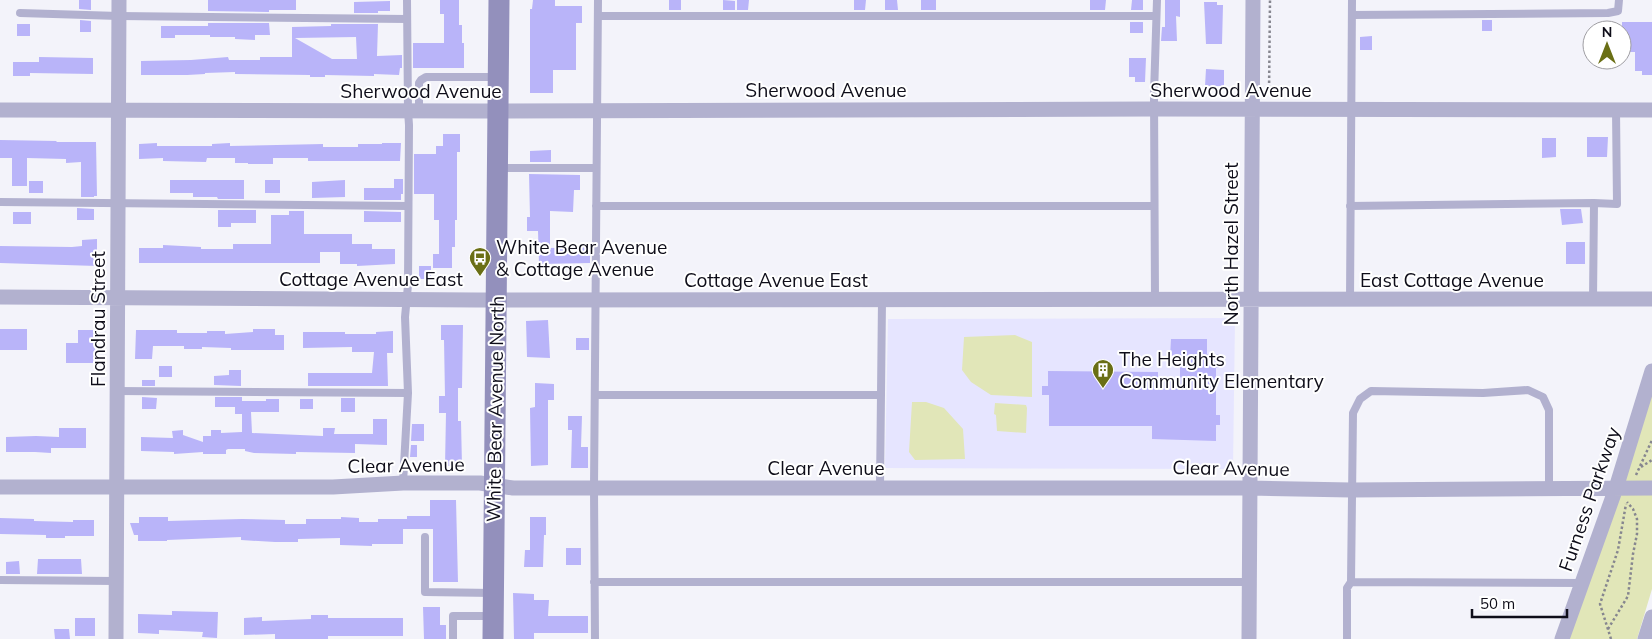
<svg xmlns="http://www.w3.org/2000/svg" width="1652" height="639" viewBox="0 0 1652 639" font-family="Mulish,sans-serif">
  <style>
    .built { fill: #e6e5ff }
    .green { fill: #e1e6b8 }
    .building { fill: #b9b4f9; fill-rule: evenodd }
    .lines { fill: none; stroke-linecap: round; stroke-linejoin: round }
    .path { stroke: #86868f; stroke-width: 2.5; stroke-dasharray: 2.5 2.5; stroke-linecap: butt }
    .lane { stroke: #b2b1cf; stroke-width: 8 }
    .street { stroke: #b2b1cf; stroke-width: 15 }
    .secondary { stroke: #9390bc; stroke-width: 21 }
    .labels { text-anchor: middle; dominant-baseline: central; stroke-width: 4; stroke-linejoin: round; paint-order: stroke }
    .street-label { font-size: 19px; fill: #0e0d19; stroke: #fff }
    .poi-label { font-size: 19px; fill: #0e0d19; stroke: #fff; text-anchor: start }
  </style>
  <rect width="100%" height="100%" fill="#f3f3fa"/>
  <path class="built" d="M1235,318L1233,469L885,468L888,319Z"/>
  <path class="green" d="M1015,335L1032,342V397L991,395L971,382L962,370L964,337Z
    M1652,382V589L1637,639H1565Z
    M912,402H926L944,408L963,429L965,459L915,460L909,452Z
    M995,403L1026,405L1027,408L1026,433L997,431L996,415L994,414Z"/>
  <path class="building" d="M79,0H91V10L79,9Z
    M208,0H296V10H269V12L208,11Z
    M440,0H459V25H462V43H464V68H413V43H444V14H440Z
    M533,0H555V6H582V23H576V70H553V93H530V9H532Z
    M669,0H681V10H669Z
    M723,0L735,1V10H723Z
    M737,0H749L748,10H737Z
    M854,0H866L865,10H854Z
    M885,0H897L898,10H885Z
    M921,0H936V10H921Z
    M1090,0H1106L1105,10H1090Z
    M1132,0H1143V10H1131Z
    M1165,0H1180V17L1176,16L1177,41H1161L1162,27H1165Z
    M390,1V11H378V13H354V2Z
    M1204,2H1217V5H1223L1222,44H1206Z
    M80,20L91,21V32H80Z
    M1482,20H1492V31H1482Z
    M1130,22H1143V33H1130Z
    M1622,22H1652V75H1642V71H1635V52H1622Z
    M208,23H269L270,35H255V40L235,39V37H210V35H175V38H161V26H208Z
    M17,24H30V36H17Z
    M331,24H378L377,56L402,55V68H400L399,75L374,74V76L325,75V77H310V75L235,74V72L205,73V74L187,75H141V61L191,60L228,57L229,60H260V57H292V27L331,26ZM356,37L357,59H332L295,38Z
    M1372,36V50H1360V37Z
    M39,57L93,58V74L30,73V76H13V62H39Z
    M1129,58H1146L1145,82H1135V77H1129Z
    M1206,69L1224,70V86H1205Z
    M443,134H460V152H457V220H455V247H452V268H433V254H439V220H434V194H414V154H436V146H443Z
    M1587,137H1608L1607,157H1587Z
    M1542,138H1556V157L1542,158Z
    M0,140L57,141L56,142H96L97,196H94V197H81V162L66,163V159L27,158V186H12V158H0Z
    M157,143V146H212V144L230,143V146L323,144V147H358V144H382V143H401L400,161H308V158H273V164H248V163H235V158H207L206,162L163,161V158L139,159V144Z
    M551,150V162H530V151Z
    M529,174L580,175V190H574L573,212L550,211V248L590,247V263L539,264L538,231H527V217H530Z
    M394,179H403V194H401V200H364V188H394Z
    M170,180H244V199H218L217,197H193V193H170Z
    M265,180H280V193H265Z
    M345,180V197L312,198V182Z
    M29,181H43V193H29Z
    M77,208L94,209V220H77Z
    M1560,209H1581L1583,223L1562,225Z
    M218,210H256V223H231V227H218Z
    M289,211H304V234H352V244H372V249H395V264L357,266V264H340V252H320V263H139V248H163V245L201,247V249H233V244H271V215H289Z
    M364,211L401,212V222H364Z
    M13,212H31V224H13Z
    M97,239V266L0,263V246L72,247L82,246V240Z
    M1566,242H1585V264H1566Z
    M419,266H431V279H419Z
    M548,320L550,358L527,357L526,321Z
    M441,325H463L462,388H458V421H461L462,466H445L446,413H439V396H445L444,340H441Z
    M0,329H27V350H0Z
    M253,329H275V335H284V350H231V348L202,347V349H184V346H153L152,359H135L136,330H177V333H207V331H225V334L253,332Z
    M78,330H97V363H66V343H78Z
    M393,331V353H387L388,386H308V373H372L374,352H352V347L303,348V332H345V334H376V332Z
    M576,338H589V350H576Z
    M1171,339H1207V354H1219V368H1216V415H1220V425H1216V441L1152,439V426H1049V395H1042V386H1048V371L1158,372V378L1180,379V358H1170Z
    M159,366H172V377H159Z
    M229,370H241V386L214,385V376L229,375Z
    M142,380H155V386H142Z
    M535,383L554,384V400H548V465L531,466L530,408L535,407Z
    M142,397L157,398L156,409H142Z
    M215,397H242V401H266V399H279V412H251L252,433L323,436V428H335L334,434H373V419H387V445L355,444V453L296,452V454L254,453L245,451V449H226H228L226,450V454H203V452L174,454V452L141,451V437L173,438L172,431L183,430V435L203,442V436H211V430H221V433L242,432V414H235V407H215Z
    M341,398H355V412H341Z
    M300,399H313V409H300Z
    M568,416H582L581,447H588V468H571L572,430H568Z
    M412,424H424V441H411Z
    M59,428H86V448H51V453L35,452H6V437L36,436L59,437Z
    M411,445H417V457H410Z
    M430,500H456L458,582H433V529H403V544H372V546L340,545V538L298,539V542H275L241,540V537L167,540V541H138V535H134L130,523H139V517H168V521L242,519L285,520V524H306V519H341V517L359,518V522H378V519H407V516H430Z
    M530,517H546V535H544L543,567H524L525,550H530Z
    M0,518L34,519V521L73,522V520H94V536H65V538H46V535L0,534Z
    M566,548H581V565H566Z
    M38,559H81L82,574H37Z
    M19,561L20,574H6V562Z
    M513,593L534,594V600H549L548,616H588V633H534V639H514Z
    M423,607H440V625H446V639H424Z
    M172,611L218,612L217,638L202,637L203,632L159,630V634L138,633V614L172,615Z
    M311,615H328V618H403V636H328V639H275V634L244,635V618L262,617V621L311,619Z
    M75,618H95V636H75Z
    M54,629H69L70,639H55Z"/>
  <g class="lines">
    <path class="path" d="M1269,93L1270,0
      M1641,467L1652,460
      M1636,475L1652,440
      M1608,629L1628,596L1633,554L1637,534V519L1633,509L1627,502
      M1611,639L1600,604L1618,550L1626,504"/>
    <path class="lane" d="M20,13L119,16L407,19
      M1352,15L1608,13L1618,11L1619,0
      M598,16H1156
      M419,111V83L421,80L426,77H496
      M499,168H596
      M0,202L408,206
      M596,206H1154
      M1350,206L1594,203
      M1155,299L1154,94L1157,0
      M1350,300L1352,0
      M1593,300L1594,203L1617,204L1616,110
      M117,391L408,393
      M595,395H881
      M403,483L408,393L405,317L408,285L409,125L408,111L407,0
      M880,487L882,300
      M425,537V592L493,593
      M0,580L116,581
      M594,582H1250
      M1351,582L1582,583
      M453,639V616H493
      M595,639L594,488L598,0
      M1347,639V588L1351,582L1353,413L1360,399L1371,391L1483,393L1528,390L1543,397L1549,410V490"/>
    <path class="street" d="M0,110L478,111L1154,109L1652,110
      M0,297L477,300L1652,299
      M0,487H333L403,483H480L513,488H1250L1351,490L1652,488
      M116,639L119,0
      M1249,639L1253,0
      M1562,639L1616,488L1652,371
      M1645,639L1652,617"/>
    <path class="secondary" d="M493,639L499,0"/>
  </g>
  <defs>
    <g id="bus-pin" transform="scale(1.125)"><path d="M0 17L-7.5 6A9.5 9.5 0 1 1 7.5 6Z" fill="#6a6f15" stroke="#fff"/><path d="M-5-6H5V4H4V6H2V4H-2V6H-4V4H-5ZM-3.5-4V0h7V-4ZM-3.5 1.2v1.5H-2V1.2ZM2 1.2v1.5H3.5V1.2Z" fill="#fff"/></g>
    <g id="building-pin" transform="scale(1.125)"><path d="M0 17L-7.5 6A9.5 9.5 0 1 1 7.5 6Z" fill="#6a6f15" stroke="#fff"/><path d="M-4-6H4V6H1V3H-1V6H-4ZM-2.5-4.3h1.7v1.8h-1.7ZM.8-4.3h1.7v1.8H.8ZM-2.5-1h1.7V.8h-1.7ZM.8-1h1.7V.8H.8Z" fill="#fff"/></g>
  </defs>
  <g fill-rule="evenodd">
    <use href="#bus-pin" x="480" y="258"/>
    <use href="#building-pin" x="1103" y="370"/>
  </g>
  <g class="labels">
    <g class="street-label">
      <text x="826" y="90">Sherwood Avenue</text>
      <text x="1231" y="90">Sherwood Avenue</text>
      <text x="421" y="91">Sherwood Avenue</text>
      <text transform="translate(1231 244) rotate(-90)">North Hazel Street</text>
      <text x="371" y="279">Cottage Avenue East</text>
      <text x="776" y="280">Cottage Avenue East</text>
      <text x="1452" y="280">East Cottage Avenue</text>
      <text transform="translate(98 319) rotate(-90)">Flandrau Street</text>
      <text transform="translate(495 409) rotate(-89)">White Bear Avenue North</text>
      <text transform="translate(406 465) rotate(-1)">Clear Avenue</text>
      <text x="826" y="468">Clear Avenue</text>
      <text transform="translate(1231 468) rotate(1)">Clear Avenue</text>
      <text transform="translate(1589 499) rotate(-71)">Furness Parkway</text>
    </g>
    <g class="poi-label">
      <text x="496" y="247">White Bear Avenue<tspan x="496" dy="22">&amp; Cottage Avenue</tspan></text>
      <text x="1119" y="359">The Heights<tspan x="1119" dy="22">Community Elementary</tspan></text>
    </g>
  </g>
  <g transform="translate(1607 45)"><circle r="24" fill="#ffffff" stroke="#9f9ea3"/>
  <path d="M0-4L9 19L0 12L-9 19Z" fill="#6a6f15"/>
  <text y="-8" font-size="14" font-weight="bold" text-anchor="middle" fill="#0e0d19">N</text>
  </g>
  <path d="M1472 609v8h95v-8" fill="none" stroke="#0e0d19" stroke-width="2.5"/>
  <text x="1480" y="609" font-size="15" fill="#0e0d19" stroke="#ffffff" stroke-width="4" paint-order="stroke">50 m</text>
</svg>
